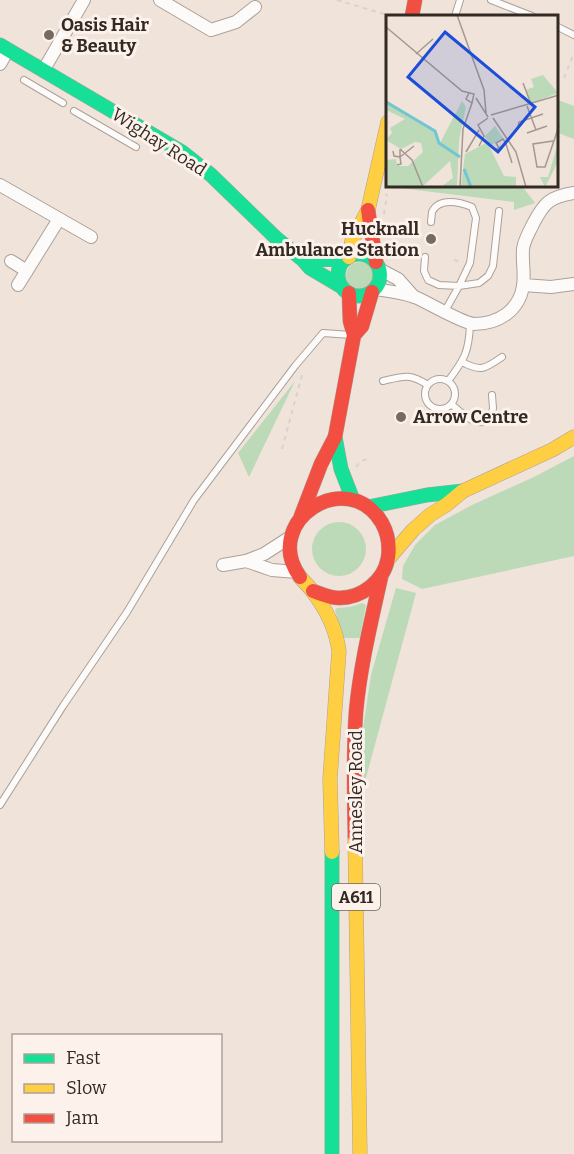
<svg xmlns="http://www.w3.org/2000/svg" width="574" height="1154" viewBox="0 0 574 1154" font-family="Bitter,serif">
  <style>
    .green { fill: #bcd9b8 }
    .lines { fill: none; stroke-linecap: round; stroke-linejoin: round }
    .lane-casing { stroke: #aba19a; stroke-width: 8 }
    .street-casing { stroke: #aba19a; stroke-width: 14 }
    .fast-casing { stroke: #aba19a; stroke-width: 15 }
    .slow-casing { stroke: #aba19a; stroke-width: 15 }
    .jam-casing { stroke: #aba19a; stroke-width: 15 }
    .path { stroke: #d6d3d0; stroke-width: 2; stroke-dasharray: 4.5 4.5; stroke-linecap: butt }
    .lane { stroke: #fdfbf9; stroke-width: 6 }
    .street { stroke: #fdfbf9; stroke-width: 12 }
    .fast { stroke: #16e098; stroke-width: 14 }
    .slow { stroke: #ffcf43; stroke-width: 14 }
    .jam { stroke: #f24e42; stroke-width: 14 }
    .poi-dot { fill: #756b63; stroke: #fcf2eb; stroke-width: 2 }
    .labels { text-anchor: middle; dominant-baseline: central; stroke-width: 6; stroke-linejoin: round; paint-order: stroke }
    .shield { fill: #fcf2eb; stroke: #6f665f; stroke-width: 1.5 }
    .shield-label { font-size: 16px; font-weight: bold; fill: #332a23 }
    .poi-label { font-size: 18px; font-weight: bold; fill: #332a23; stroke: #fcf2eb; text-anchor: start }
    .street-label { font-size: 18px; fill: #332a23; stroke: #fcf2eb }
    .inset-river { fill: none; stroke: #72c6d4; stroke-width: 3 }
    .inset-road { fill: none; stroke: #a49990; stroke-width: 1.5 }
    .view { fill: #1d4ed8; fill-opacity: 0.15; stroke: #1d4ed8; stroke-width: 3 }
    .inset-edge { fill: none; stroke: #332a23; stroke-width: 3 }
  </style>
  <rect width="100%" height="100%" fill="#f0e3d9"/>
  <path class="green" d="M558,100L574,106V139L558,133Z
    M401,186H522L535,203L514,210V202L400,188Z
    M346 276a14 14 0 1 1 28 0a14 14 0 1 1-28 0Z
    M295,381L249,477L238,453Z
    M574,456V556L422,589L402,579L403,566L415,545L435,525L472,505L534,477Z
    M312 549a27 27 0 1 1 54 0a27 27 0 1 1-54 0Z
    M396,588L416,593L364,785L363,729L371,675Z
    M362,603L366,605L360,638H343L335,610L337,608L350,607Z"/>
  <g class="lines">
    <g class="lane-casing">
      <path id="lane" d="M491,0L532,16
        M455,16L460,0
        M558,27L574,35
        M24,80L63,103
        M74,111L136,147
        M431,222C431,221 432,213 432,212C439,197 460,202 472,207L476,218L470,263L459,286L445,311
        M425,257L424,271L428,280L439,285L459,286L479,283L488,276L493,266L499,211
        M462,362C481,372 485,369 502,357
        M425 394a15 15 0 1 1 30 0a15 15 0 1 1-30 0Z
        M383,381C404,376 409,373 428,385
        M448,381C465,359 469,351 470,324
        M452,405C464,414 476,430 491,418L493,408L492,395
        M0,805L63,706L127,612L194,500L295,366L323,333L351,335"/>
    </g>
    <g class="street-casing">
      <path id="street" d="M160,0L211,30L236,22L255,7
        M0,64L8,50
        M43,71L84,0
        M0,185L91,237
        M11,261L27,271
        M379,269L398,279L414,297
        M18,285L59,219
        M523,285L551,287L574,284
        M375,289C388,291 403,293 415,297C429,303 462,323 474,324C498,324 519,311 523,286C525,274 522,262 523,249C524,240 529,233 533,224C544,203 549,197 574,193
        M246,561L272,570L297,572
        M223,565L246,561L264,554L292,536"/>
    </g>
    <g class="fast-casing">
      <path id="fast" d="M0,45L182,152L211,175L276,238L303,260L310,268L342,287
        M338 275a21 21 0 1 1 42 0a21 21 0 1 1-42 0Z
        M303,260L346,259
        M335,437L341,469L353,500
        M368,507L427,495L463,491
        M332,852V1154"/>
    </g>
    <g class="slow-casing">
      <path id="slow" d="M349,257L352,241L368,210L388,122
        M389,558L413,530L430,515L446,505L463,491L552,450L574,437
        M300,577C304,582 309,586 313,592C326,609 336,629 339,651L330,779L332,852
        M355,836L360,1154"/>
    </g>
    <g class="jam-casing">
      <path id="jam" d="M412,16L415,0
        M368,210L376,262
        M354,335L362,326L372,292
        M301,516L321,464L335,437L354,335L350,321L349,293
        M300,577C260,521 348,465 382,523C388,534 390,545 388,558C384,581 362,598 339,598C330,598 321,594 313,591
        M355,836C354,795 353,753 356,712C360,667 371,622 381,577"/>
    </g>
    <path class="path" d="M337,0L391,16
      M564,78L574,53
      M384,214L387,196L386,194
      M454,260L463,262
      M282,449L302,375L300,372
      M356,467L361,461L367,459"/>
    <use href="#lane" class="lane"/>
    <use href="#street" class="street"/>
    <use href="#fast" class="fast"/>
    <use href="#slow" class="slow"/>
    <use href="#jam" class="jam"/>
  </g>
  <g class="poi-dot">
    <circle cx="49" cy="35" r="6"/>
    <circle cx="431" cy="239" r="6"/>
    <circle cx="401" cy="417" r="6"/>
  </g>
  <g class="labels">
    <rect class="shield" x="332" y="884" width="48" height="26" rx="4.5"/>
    <g class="shield-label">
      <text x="356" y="897">A611</text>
    </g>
    <g class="poi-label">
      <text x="61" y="25">Oasis Hair<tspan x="61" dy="21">&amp; Beauty</tspan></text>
      <text x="419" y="229" text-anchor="end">Hucknall<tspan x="419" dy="21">Ambulance Station</tspan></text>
      <text x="413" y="417">Arrow Centre</text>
    </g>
    <g class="street-label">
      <text transform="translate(159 142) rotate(33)">Wighay Road</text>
      <text transform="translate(356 792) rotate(-90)">Annesley Road</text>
    </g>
  </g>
  <g transform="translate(386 15)">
    <rect width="172" height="172" fill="#f0e3d9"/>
    <path d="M157,60L172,78L145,88L140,75L148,72L145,64ZM64,69L80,92L73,125L71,172H55L67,163L64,146L36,172H0V145L10,144L11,151H22L37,137L35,128L29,127L15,134L0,125L6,118L4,113L19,104L0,95V85L49,115L54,128L76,86ZM109,111L117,123L103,131L118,161L130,162V172H75L79,139L102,127L99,121ZM172,128V147L159,172L154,162H162Z" fill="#bcd9b8"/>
    <path class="inset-river" d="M0,87L49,116L53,128L74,142M78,154L85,172"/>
    <path class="inset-road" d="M71,0L98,75L100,98M0,12L76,76L88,79L86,88L80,84L83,78M30,39L47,24M137,68L145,89M90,83L102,102M141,91L150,115M105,100L173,80M107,103L130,137L140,172M132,112L133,107L157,99M141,118L161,111M167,126L147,129L151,152H159L173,111M93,131L98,121L92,110L102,103M113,133L110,128L117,124L120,128M14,134L26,145L37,172M14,134V142L28,131M109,135L120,129L126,148M7,136L8,141L14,142L15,149L11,150M80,137L93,115M74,172L77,114L86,88"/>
    <path class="view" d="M59,17L149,92L112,137L22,62Z"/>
    <rect width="172" height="172" class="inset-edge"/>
  </g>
  <rect x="12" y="1034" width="210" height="108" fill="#fcf2eb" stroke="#aca29b" stroke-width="1.5"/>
  <rect x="24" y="1054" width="30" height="9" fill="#16e098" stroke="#aca29b" stroke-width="1.5"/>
  <text x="66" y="1064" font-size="18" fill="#332a23">Fast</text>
  <rect x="24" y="1084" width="30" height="9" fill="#ffcf43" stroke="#aca29b" stroke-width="1.5"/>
  <text x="66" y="1094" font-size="18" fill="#332a23">Slow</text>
  <rect x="24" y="1114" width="30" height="9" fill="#f24e42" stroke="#aca29b" stroke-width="1.5"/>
  <text x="66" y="1124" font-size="18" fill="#332a23">Jam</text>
</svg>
